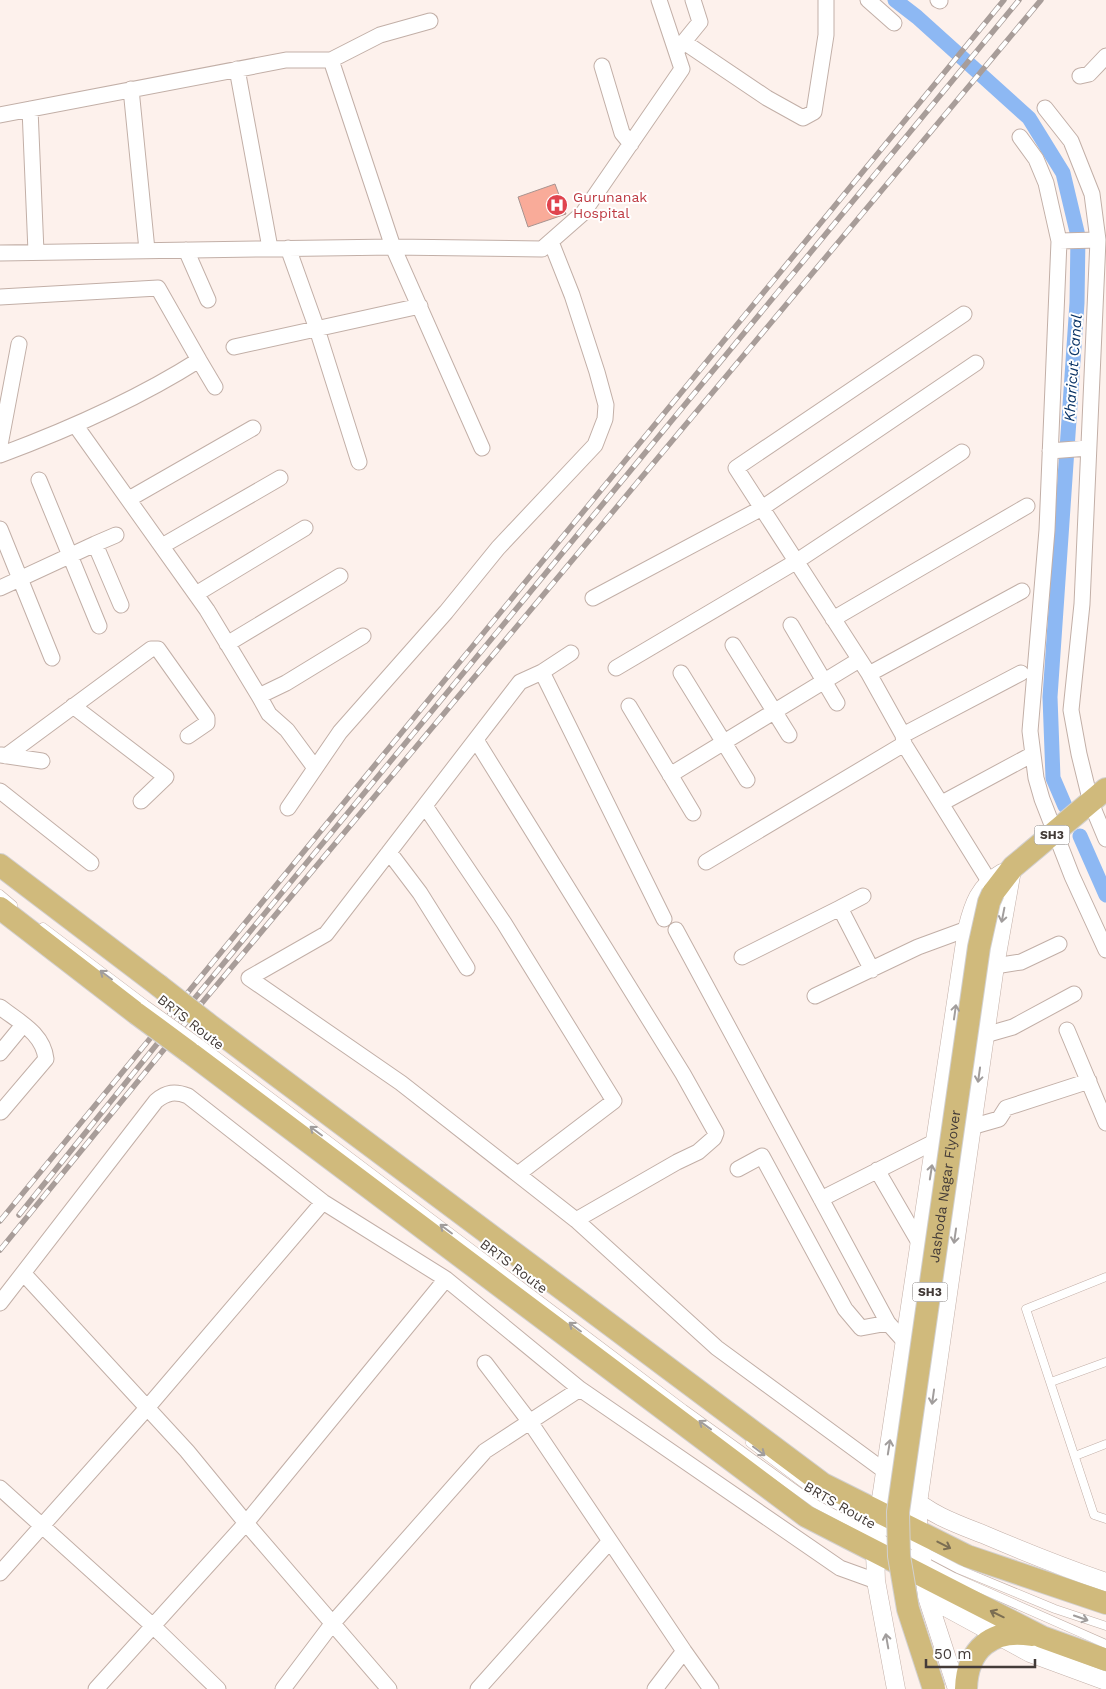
<svg xmlns="http://www.w3.org/2000/svg" width="1106" height="1689" viewBox="0 0 1106 1689" font-family="'Work Sans',sans-serif">
  <style>
    .lines { fill: none; stroke-linecap: round; stroke-linejoin: round }
    .canal { stroke: #8db8f3; stroke-width: 15 }
    .building { fill: #f9ab99; stroke: #a89490 }
    .service-casing { stroke: #c2afa7; stroke-width: 9 }
    .minor-casing { stroke: #c2afa7; stroke-width: 17 }
    .tertiary-casing { stroke: #c2afa7; stroke-width: 19 }
    .primary-casing { stroke: #d2d0cf; stroke-width: 24 }
    .service { stroke: #fff; stroke-width: 8 }
    .minor { stroke: #fff; stroke-width: 15 }
    .tertiary { stroke: #fff; stroke-width: 18 }
    .primary { stroke: #d0ba7c; stroke-width: 22 }
    .rail-casing { stroke: #a89d99; stroke-width: 5.5 }
    .rail { stroke: #fff; stroke-width: 4; stroke-dasharray: 11; stroke-linecap: butt }
    .service-bridge-casing { stroke: #c2afa7; stroke-width: 9; stroke-linecap: butt }
    .primary-bridge-casing { stroke: #d2d0cf; stroke-width: 24; stroke-linecap: butt }
    .service-bridge { stroke: #fff; stroke-width: 8 }
    .primary-bridge { stroke: #d0ba7c; stroke-width: 22 }
    .oneway { stroke: #a19d9c }
    .oneway2 { stroke: #7b6e53 }
    .labels { text-anchor: middle; dominant-baseline: central; stroke-width: 4; stroke-linejoin: round; paint-order: stroke }
    .shield { fill: #fff; stroke: #7b7674; stroke-width: 1 }
    .shield-label { font-size: 12px; font-weight: bold; fill: #433b38 }
    .health-label { font-size: 14px; fill: #be3a42; stroke: #fff; text-anchor: start }
    .street-label { font-size: 14px; fill: #433b38; stroke: #fff }
    .water-label { font-size: 15px; font-style: italic; fill: #093366; stroke: #fff }
  </style>
  <rect width="100%" height="100%" fill="#fdf1ec"/>
  <g class="lines">
    <path class="canal" d="M895,0L917,17L1029,118L1063,173L1078,236L1077,303L1050,697L1053,778L1065,806
      M1080,836L1106,895"/>
  </g>
  <path class="building" d="M555,184L566,214L528,227L518,197Z"/>
  <g class="lines">
    <g class="service-casing">
      <path id="service" d="M0,894L13,905
        M43,927L145,1004
        M197,1041L684,1409L816,1504L954,1577L1106,1644
        M1106,1277L1026,1309L1094,1515L1106,1519
        M1051,1382L1106,1362
        M750,1443L821,1497L958,1569L1055,1609L1106,1626
        M1075,1456L1106,1444"/>
    </g>
    <g class="minor-casing">
      <path id="minor" d="M868,0L894,23
        M938,0L940,1
        M684,42L767,98L803,118L814,112L826,35V0
        M678,49L700,22L693,0
        M331,60L380,35L430,21
        M602,66L622,133L631,144
        M237,69L270,248
        M1080,76L1089,74L1106,56
        M131,89L147,250
        M1045,108L1071,141L1092,194L1098,240L1082,604L1071,710L1079,754L1091,803L1106,839
        M30,109L36,252
        M0,115L286,60H331L393,247L0,253
        M1020,137L1036,159L1046,183L1059,241L1047,530L1030,731L1036,778L1042,799L1072,876L1106,950
        M1059,241L1098,240
        M288,248L317,329L359,462
        M186,250L208,300
        M0,297L158,288L199,360C136,400 70,429 0,455
        M964,314L736,468L869,674L903,735L904,744L989,881
        M234,347L420,306
        M199,360L215,387
        M76,426L207,610L259,696L286,683L363,636
        M0,445L19,344
        M482,448L393,247L542,249L583,213L682,69L659,0
        M1050,451L1088,448
        M39,480L99,626
        M129,499L253,428
        M0,529L52,658
        M95,544L116,535
        M162,546L280,478
        M0,588L95,544L121,605
        M196,594L305,528
        M593,598L762,508L976,363
        M833,619L1027,506
        M791,625L837,703
        M227,644L340,576
        M733,645L789,735
        M571,653L542,672L664,919
        M616,668L797,561L962,452
        M542,672L520,682L326,934L249,978L401,1083L576,1220L717,1348L886,1472
        M681,673L747,780
        M869,674L1022,591
        M259,696L269,714L287,730L315,768
        M73,706L166,777L141,801
        M629,706L693,813
        M903,735L1021,673
        M476,740L683,1074L716,1133L714,1138L698,1152L677,1162L576,1220
        M1,755L42,761
        M6,756L151,649H158L207,718V723L188,736
        M670,775L859,660
        M0,791L91,863
        M942,803L1033,754
        M425,806L504,923L614,1101L518,1174
        M288,808L340,732L446,612L498,548L595,445L605,419L606,405L597,372L572,295L551,242
        M389,852L420,893L467,968
        M706,862L904,744
        M840,908L863,896
        M676,930L888,1323L905,1342
        M742,957L840,908L872,970
        M995,966L1021,962L1059,944
        M815,996L918,947L967,929
        M0,1007C19,1022 43,1033 46,1059L1,1112
        M1067,1030L1106,1123
        M985,1035L1013,1027L1074,994
        M0,1053L23,1025
        M971,1127L999,1119L1006,1108L1089,1081
        M738,1169L762,1156L845,1309L861,1328L888,1323
        M877,1170L920,1244
        M821,1199L936,1141
        M24,1274L187,1451L246,1523L389,1689
        M0,1303L156,1101C167,1092 175,1091 188,1096L323,1202L446,1279L580,1389L840,1568L876,1581
        M485,1363L530,1422L684,1651
        M0,1488L153,1626L218,1689
        M0,1573L147,1408L323,1202
        M96,1689L246,1523L446,1279
        M283,1689L332,1624L485,1451L580,1389
        M478,1689L610,1541
        M655,1689L684,1651L711,1689"/>
    </g>
    <g class="tertiary-casing">
      <path id="tertiary" d="M911,1496C930,1515 960,1525 985,1535C1025,1552 1065,1568 1106,1582
        M927,1597L1030,1653L1106,1681
        M896,1689L876,1581L875,1552L879,1512L967,929C973,905 979,886 1002,873
        M957,1689L927,1597L918,1531V1503L995,966L1012,870"/>
    </g>
    <g class="primary-casing">
      <path id="primary" d="M0,865L158,985
        M993,893L1013,867L1106,789
        M0,908L136,1013
        M208,1024L823,1484L967,1556L1106,1603
        M189,1052L806,1516L1042,1637L1106,1660
        M966,1689C967,1649 992,1628 1032,1635"/>
    </g>
    <use href="#service" class="service"/>
    <use href="#minor" class="minor"/>
    <use href="#tertiary" class="tertiary"/>
    <use href="#primary" class="primary"/>
    <g class="rail-casing">
      <path id="rail" d="M19,1215L157,1044L1019,0
        M0,1221L1004,0
        M0,1250L206,998L1041,0"/>
    </g>
    <use href="#rail" class="rail"/>
    <g class="service-bridge-casing">
      <path id="service-bridge" d="M145,1004L197,1041"/>
    </g>
    <g class="primary-bridge-casing">
      <g id="primary-bridge">
        <path d="M158,985L208,1024"/>
        <path d="M136,1013L189,1052"/>
        <path id="s1" d="M934,1689L908,1609L899,1556L898,1512L979,947L989,902L993,893"/>
      </g>
    </g>
    <use href="#service-bridge" class="service-bridge"/>
    <use href="#primary-bridge" class="primary-bridge"/>
  </g>
  <defs><path id="oneway-shaft" d="M-6 0H5M1.5-3L5.5 0L1.5 3" fill="none" stroke-width="1.6" stroke-linecap="round" stroke-linejoin="round" transform="scale(1.25)"/></defs>
  <g class="oneway">
    <use href="#oneway-shaft" transform="translate(1003 915) rotate(101)"/>
    <use href="#oneway-shaft" transform="translate(106 975) rotate(-143)"/>
    <use href="#oneway-shaft" transform="translate(955 1012) rotate(-82)"/>
    <use href="#oneway-shaft" transform="translate(979 1075) rotate(98)"/>
    <use href="#oneway-shaft" transform="translate(316 1131) rotate(-143)"/>
    <use href="#oneway-shaft" transform="translate(931 1172) rotate(-81)"/>
    <use href="#oneway-shaft" transform="translate(446 1229) rotate(-143)"/>
    <use href="#oneway-shaft" transform="translate(955 1236) rotate(98)"/>
    <use href="#oneway-shaft" transform="translate(575 1327) rotate(-143)"/>
    <use href="#oneway-shaft" transform="translate(933 1397) rotate(98)"/>
    <use href="#oneway-shaft" transform="translate(705 1425) rotate(-144)"/>
    <use href="#oneway-shaft" transform="translate(889 1447) rotate(-81)"/>
    <use href="#oneway-shaft" transform="translate(759 1451) rotate(37)"/>
    <use href="#oneway-shaft" transform="translate(1081 1618) rotate(19)"/>
    <use href="#oneway-shaft" transform="translate(887 1641) rotate(-100)"/>
  </g>
  <g class="oneway2">
    <use href="#oneway-shaft" transform="translate(944 1545) rotate(27)"/>
    <use href="#oneway-shaft" transform="translate(997 1614) rotate(-154)"/>
  </g>
  <defs>
    <g id="hospital-disc" transform="scale(1.125)"><circle r="9.5" fill="#e0444e" stroke="#fff"/><path d="M-5-5h3v3.5h4V-5h3V5h-3V1.5h-4V5h-3Z" fill="#fff"/></g>
  </defs>
  <g fill-rule="evenodd">
    <use href="#hospital-disc" x="557" y="205"/>
  </g>
  <g class="labels">
    <g class="shield">
      <rect x="1034.5" y="825.5" width="35" height="19" rx="4"/>
      <rect x="912.5" y="1282.5" width="35" height="19" rx="4"/>
    </g>
    <g class="shield-label">
      <text x="1052" y="835">SH3</text>
      <text x="930" y="1292">SH3</text>
    </g>
    <g class="health-label">
      <text x="573" y="197">Gurunanak<tspan x="573" dy="16">Hospital</tspan></text>
    </g>
    <g class="street-label">
      <text transform="translate(191 1022) rotate(38)">BRTS Route</text>
      <text stroke="none"><textPath href="#s1" startOffset="511">Jashoda Nagar Flyover</textPath></text>
      <text transform="translate(514 1266) rotate(37)">BRTS Route</text>
      <text transform="translate(840 1505) rotate(30)">BRTS Route</text>
    </g>
    <g class="water-label">
      <text transform="translate(1073 368) rotate(-86)">Kharicut Canal</text>
    </g>
  </g>
  <path d="M926 1659v8h109v-8" fill="none" stroke="#433b38" stroke-width="2.5"/>
  <text x="934" y="1659" font-size="15" fill="#433b38" stroke="#ffffff" stroke-width="4" paint-order="stroke">50 m</text>
</svg>
